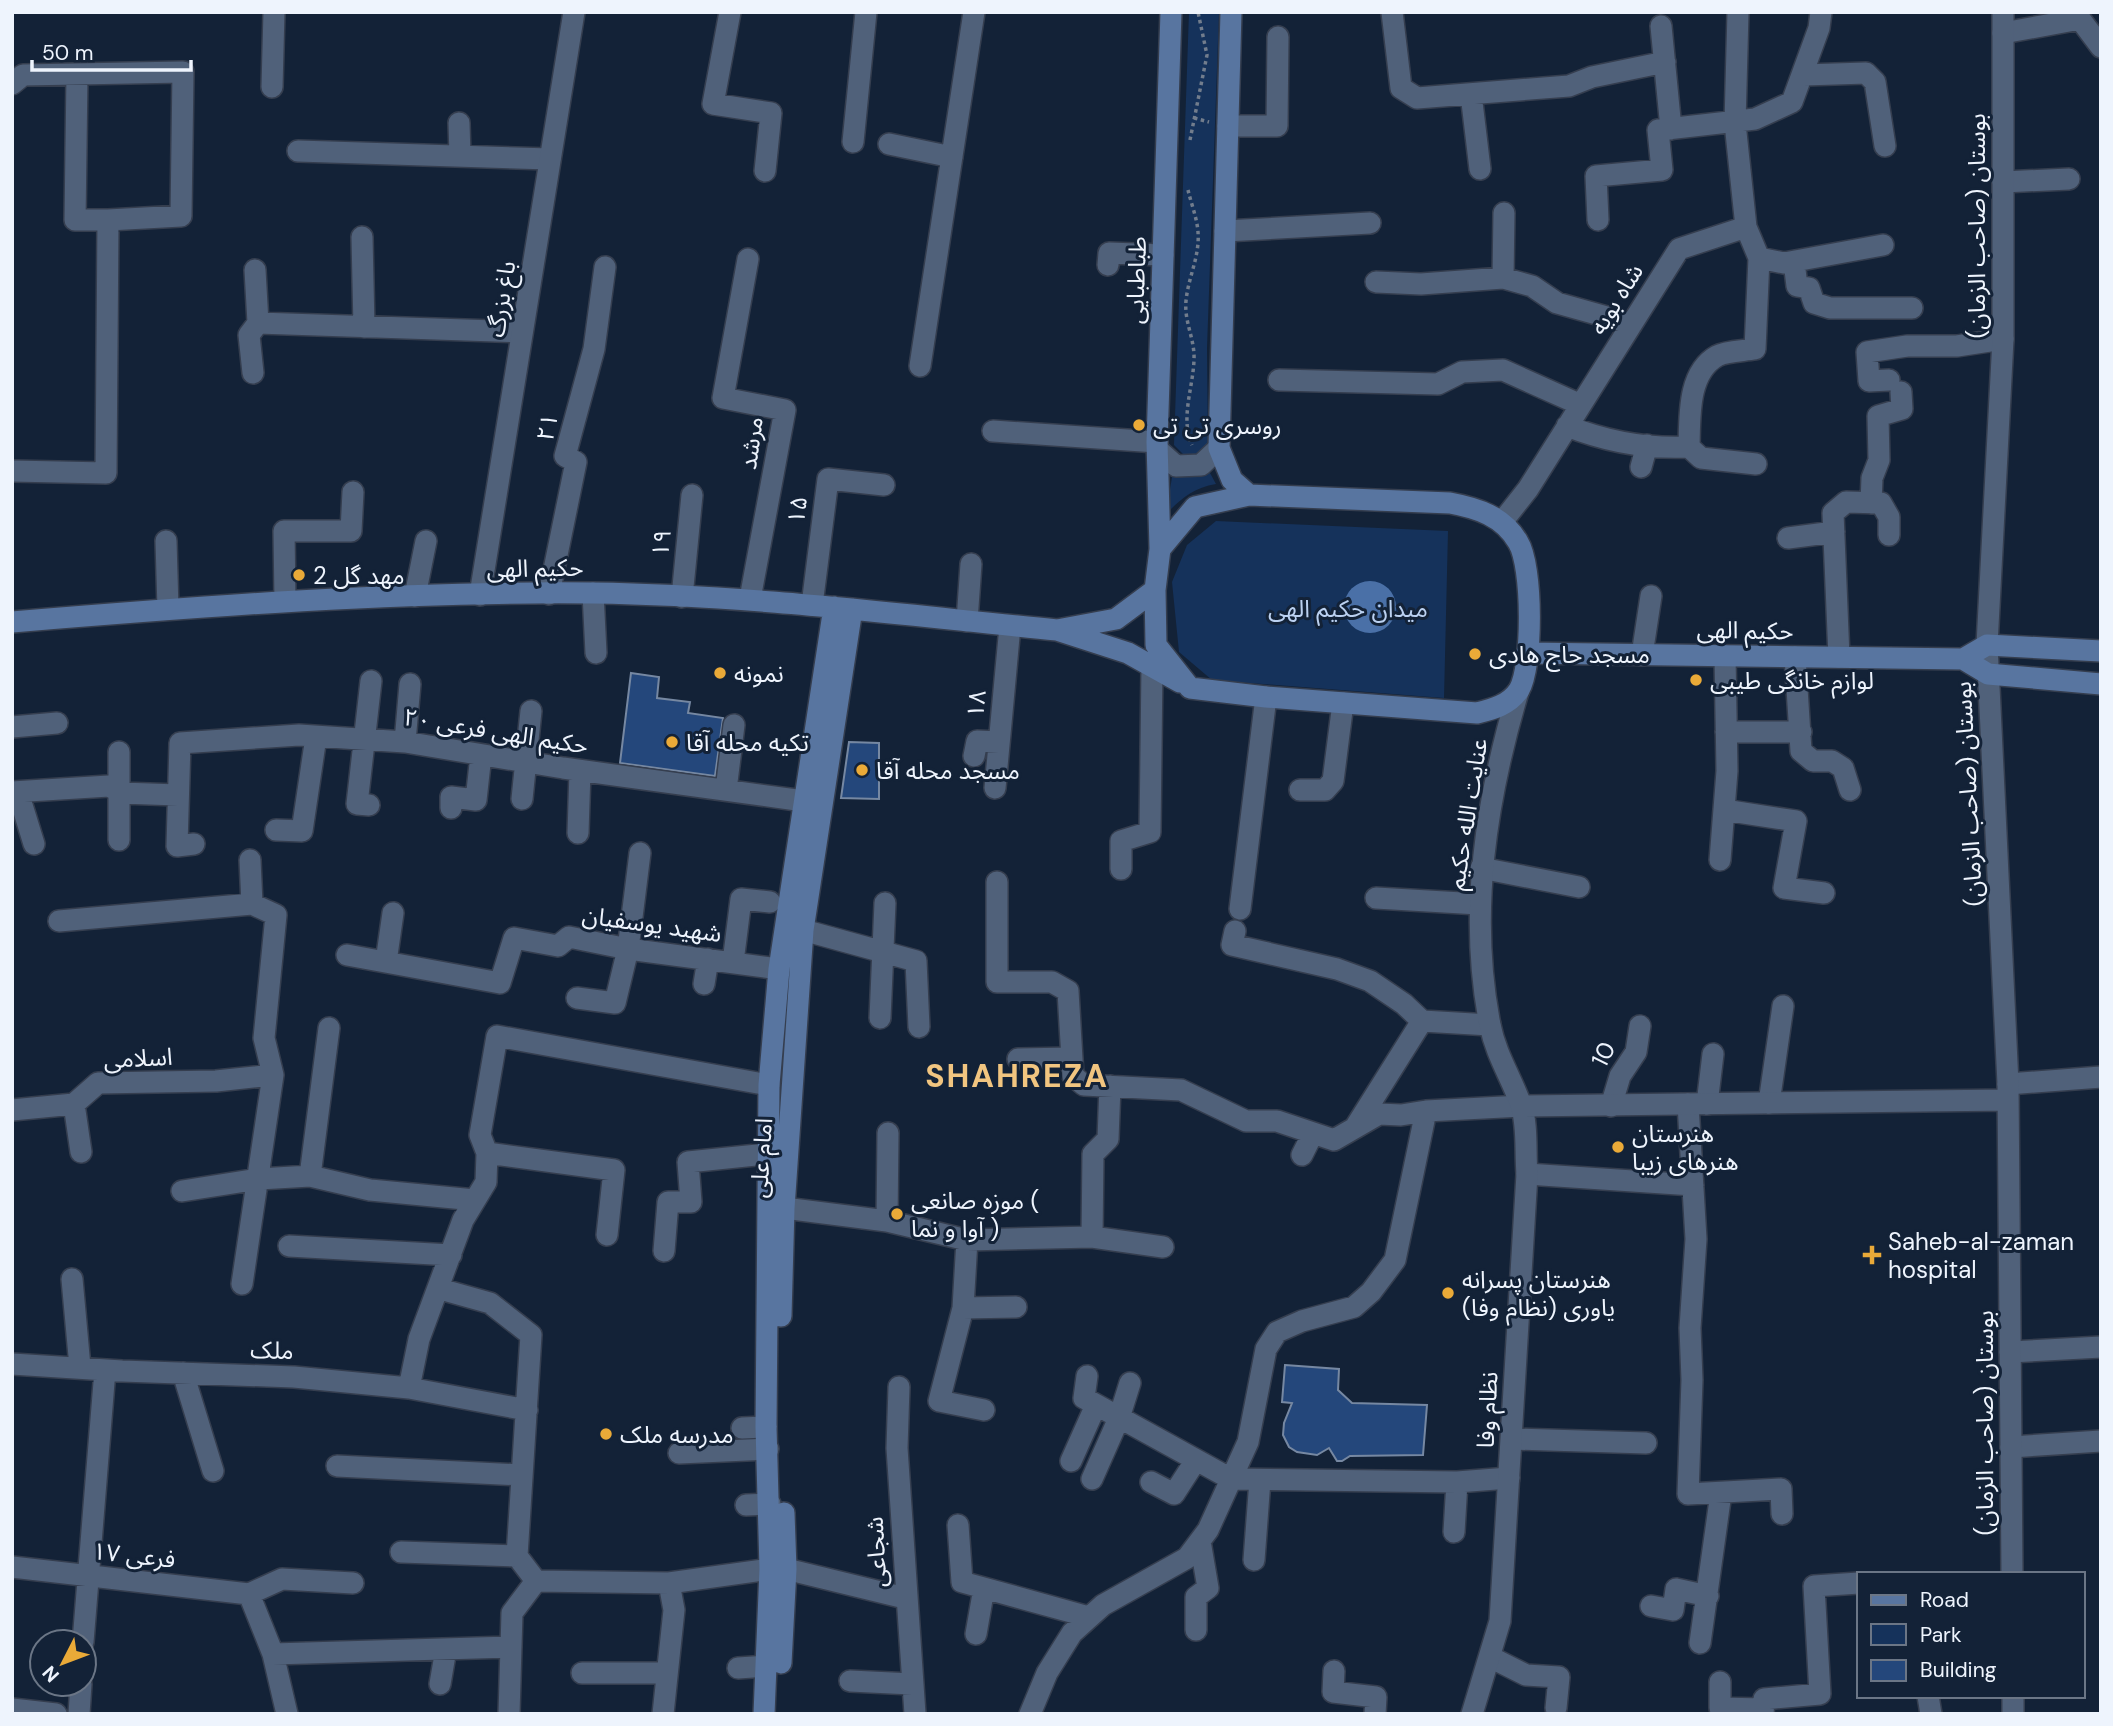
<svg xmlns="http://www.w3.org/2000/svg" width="2113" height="1726" viewBox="0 0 2113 1726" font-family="'DM Sans','Noto Sans Arabic',sans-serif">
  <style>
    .green { fill: #15325b }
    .water { fill: #4a70a7 }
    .building { fill: #24477b; stroke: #7688a2; stroke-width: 2 }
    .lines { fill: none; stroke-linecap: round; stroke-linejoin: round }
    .minor-casing { stroke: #353e4f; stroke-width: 24 }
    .tertiary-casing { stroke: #353e4f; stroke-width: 24 }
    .secondary-casing { stroke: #353e4f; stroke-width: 24 }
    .path { stroke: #727d8d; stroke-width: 3.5; stroke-dasharray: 3.5 3.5; stroke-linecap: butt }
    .minor { stroke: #50617a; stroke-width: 21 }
    .tertiary { stroke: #50617a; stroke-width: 21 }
    .secondary { stroke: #5875a0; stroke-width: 21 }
    .poi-dot { fill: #eaaa38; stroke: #132237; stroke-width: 2.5 }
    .labels { text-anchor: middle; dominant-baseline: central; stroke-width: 6; stroke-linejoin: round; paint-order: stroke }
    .street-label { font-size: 24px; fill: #eef4fd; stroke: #132237 }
    .poi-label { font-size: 24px; fill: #eef4fd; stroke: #132237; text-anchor: start }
    .park-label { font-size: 24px; fill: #bbd1f1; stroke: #132237 }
    .district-label { font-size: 32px; font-weight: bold; letter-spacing: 2px; fill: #f1c580; stroke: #132237 }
  </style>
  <rect width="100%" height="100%" fill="#132237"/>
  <path class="green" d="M1189,12H1219L1207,348L1208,447L1203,456L1186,457L1174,445Z
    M1173,471L1210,473L1216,484C1193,488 1182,498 1166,514Z
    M1216,521L1448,531L1444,698L1212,680L1179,652L1172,582L1187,545Z"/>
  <path class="water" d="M1344 607a26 26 0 1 1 52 0a26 26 0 1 1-52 0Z"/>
  <path class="building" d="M631,673L659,677L657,698L690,702L688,713L723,718L715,776L620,763Z
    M849,742L879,743V799L841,798Z
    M1285,1365L1339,1369L1338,1390L1352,1403L1427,1405L1423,1455L1350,1456L1342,1461H1337L1329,1448L1317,1455L1297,1452L1289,1447L1283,1435L1284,1423L1292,1403L1282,1402Z"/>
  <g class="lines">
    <g class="minor-casing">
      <path id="minor" d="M730,12L713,104L771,113L765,171
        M1392,12L1401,88L1417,98L1569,86L1592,77L1665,62
        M1661,26L1671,129
        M2003,33L2080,19L2101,47
        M77,75L75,220H108
        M1804,75L1866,73L1875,82L1885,146
        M12,84L23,75L183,72L181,216L108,220L106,473L12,471
        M272,87L274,12
        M1471,94L1480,169
        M459,123L460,156
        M1228,126H1277L1278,37
        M853,142L866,12
        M889,144L952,157
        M298,151L550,159
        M2003,182L2069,179
        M1598,220L1596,176L1662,170L1658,130L1755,119L1792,102L1819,28L1821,12
        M1746,227L1759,258L1784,263L1883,245
        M1225,231L1370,223
        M362,237L364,327
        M748,259L723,398L785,410L750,599
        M1794,262L1797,286L1809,288L1814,303L1830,308H1912
        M1108,265L1109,253L1163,255
        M1503,278L1504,213
        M1376,282L1421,284L1503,278L1532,286L1557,303L1632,324
        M258,323L522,332
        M920,366L974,12
        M253,373L249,335L258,323L255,270
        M1279,380L1438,384L1462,372L1503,370L1581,405
        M1889,380L1869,381L1867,352L1907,346H1957L2003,339
        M1567,426C1605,441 1648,449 1689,447
        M993,431L1157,442
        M1756,464L1701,458L1689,447C1690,418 1687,373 1717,356C1726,351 1743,351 1755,349L1759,258
        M1641,467L1647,445
        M1871,503L1872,478L1879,460L1878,416L1902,409L1901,392
        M1502,522L1528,489L1679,249L1746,227L1735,123L1738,12
        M1788,538L1834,532
        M166,541L168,609
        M593,593L596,653
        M549,594L576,462L565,456L594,349L605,267
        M415,596L426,541
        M682,597L692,495
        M285,601L284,531H351L353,492
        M812,605L828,479L884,485
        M967,621L971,564
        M1642,655L1651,596
        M1795,657L1801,751L1813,761H1832L1843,768L1850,790
        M1839,657L1833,513L1846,502L1881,503L1889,517V535
        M12,727L57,723
        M1726,732H1801
        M405,742L410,684
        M119,752V840
        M974,756L977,741L999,742
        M995,788L1010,626
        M726,790L734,725
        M1300,790H1325L1333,781L1343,703
        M12,792L109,786L121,793L178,795
        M18,792L34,844
        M522,799L531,711
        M369,805L357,804L371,681
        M451,808V797L476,800L481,755
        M1724,810L1796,821L1784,888L1824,893
        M276,830L302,831L316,737
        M578,833L580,771
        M194,844L177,846L180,743L299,735L405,742L563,768L804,801
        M250,860L252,904
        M1720,860L1727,771L1725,656
        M1481,868L1579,887
        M1121,869V841L1150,832L1152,667
        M997,882V982H1052L1068,991L1073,1076L1084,1085L1181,1090L1246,1121H1277L1334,1140L1379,1114L1401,1115L1426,1111
        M1376,898L1479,904
        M1240,909L1266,697
        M59,921L252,904L276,915L264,1038L273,1075L242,1284
        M803,930L916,961L919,1027
        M1235,931L1232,945L1337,969L1370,981L1404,1004L1422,1021L1490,1025
        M347,955L500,983L514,938L558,946L569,937L628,949L779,969
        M386,962L393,913
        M733,962L741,899L770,902
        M704,984L708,959
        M577,998L615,1003L628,949L640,853
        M880,1018L885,903
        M1018,1059L1072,1058
        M2008,1084L2101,1077
        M1769,1103L1783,1006
        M74,1104L81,1152
        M1688,1104L1696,1239L1690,1328L1692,1380L1688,1494L1781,1489L1782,1514
        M1707,1104L1713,1054
        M1611,1106L1620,1076L1636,1052L1640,1026
        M12,1110L74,1104L98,1083L216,1081L273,1075
        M1356,1126L1422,1021
        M1302,1155L1313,1133
        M1527,1174L1693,1185
        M310,1176L329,1028
        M182,1191L259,1179L310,1176L370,1190L475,1200
        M784,1208L887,1221L967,1240L1092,1237L1163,1247
        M887,1221L888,1133
        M607,1235L614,1170L487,1153L480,1135L497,1036L769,1085
        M1092,1237L1093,1154L1108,1139L1110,1086
        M967,1240L963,1308L939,1401L984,1410
        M289,1246L451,1255
        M664,1251L668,1202H691L688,1162L767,1154
        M72,1279L80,1367
        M440,1289L490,1303L531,1335L517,1556L536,1581L669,1583L674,1610L663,1714
        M963,1308L1016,1307
        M2010,1352L2101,1347
        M12,1364L122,1371L294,1377L409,1388L527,1410
        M183,1373L213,1471
        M1087,1376L1084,1398L1231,1479L1457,1482L1509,1478
        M899,1387L897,1448L915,1714
        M409,1388L419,1339L463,1220L486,1182L487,1153
        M742,1428L766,1427
        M1512,1439L1646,1443
        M2011,1447L2101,1441
        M679,1453L768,1449
        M1071,1461L1096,1405
        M337,1466L522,1475
        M1092,1479L1119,1418L1130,1383
        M1151,1482L1174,1494L1196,1460
        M746,1505L770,1504
        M958,1525L962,1582L1089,1617
        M1454,1532L1457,1482
        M401,1552L517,1556
        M1254,1560L1260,1480
        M12,1567L249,1594
        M786,1569L905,1598
        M669,1583L770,1569
        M249,1594L273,1654L287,1714
        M249,1594L282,1579L353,1583
        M1651,1606L1673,1610L1676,1589L1708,1596
        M1196,1630V1597L1208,1588L1200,1541
        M976,1634L984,1588
        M83,1642L105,1370
        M1700,1643L1721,1493
        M273,1654L511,1647
        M1490,1657L1526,1675L1559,1677L1556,1708
        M738,1668L767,1666
        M1334,1671L1333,1692L1376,1697L1375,1714
        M582,1673H667
        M850,1681L912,1684
        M1720,1682V1708L1763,1709
        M440,1684L446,1649
        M1928,1696L1931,1714
        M12,1709L56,1714
        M79,1714L81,1684
        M509,1714L512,1613L536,1581
        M1030,1714L1047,1673L1072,1633L1103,1605L1187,1558L1208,1530L1248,1442L1266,1349L1277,1332L1302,1321L1354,1307L1371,1292L1395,1260L1426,1111L1522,1106
        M1763,1714L1764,1699L1820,1694L1814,1586L1859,1583"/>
    </g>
    <g class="tertiary-casing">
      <path id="tertiary" d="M2003,12V339L1987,645L2008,1084L2012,1574
        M1157,449L1176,466L1201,465L1219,448
        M480,595L574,12
        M1522,1106L2008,1100
        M2013,1696V1714
        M1472,1714L1500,1621L1527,1174C1525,1153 1528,1125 1521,1105C1511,1077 1496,1055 1490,1025C1468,913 1486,800 1518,692"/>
    </g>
    <g class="secondary-casing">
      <path id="secondary" d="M1231,12L1219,448L1232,480L1249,495
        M1249,495L1450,503C1477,508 1503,516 1518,542C1533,566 1533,666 1519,690C1509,705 1493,709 1477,713L1266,697L1190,688L1156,645L1155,590L1160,549L1195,507Z
        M1160,549L1157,442L1171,12
        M1155,590L1116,619L1057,630L1128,653L1180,682
        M12,622C206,606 399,591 593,593C749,595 903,615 1057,630
        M1527,653L1963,659L1988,674L2101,684
        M1963,659L1987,645L2101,651
        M781,1316L784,1208L803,930L852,609
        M781,1663L786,1569L784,1513
        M764,1714L770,1569L766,1427L769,1085L779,969L834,607"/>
    </g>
    <path class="path" d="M1194,118L1209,122
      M1190,140L1207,55L1198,12
      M1188,190C1191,203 1197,218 1198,232C1200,256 1188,278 1186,301C1184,322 1195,339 1194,360C1193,388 1180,419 1192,445"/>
    <use href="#minor" class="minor"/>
    <use href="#tertiary" class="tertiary"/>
    <use href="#secondary" class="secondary"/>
  </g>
  <g class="poi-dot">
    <circle cx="1139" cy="425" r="7"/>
    <circle cx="299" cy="575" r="7"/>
    <circle cx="1475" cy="654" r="7"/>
    <circle cx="720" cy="673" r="7"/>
    <circle cx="1696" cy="680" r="7"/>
    <circle cx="672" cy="742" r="7"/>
    <circle cx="862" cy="770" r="7"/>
    <circle cx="1618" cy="1147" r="7"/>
    <circle cx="897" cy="1214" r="7"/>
    <path d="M1868.5 1244.5h7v7h7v7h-7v7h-7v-7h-7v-7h7z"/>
    <circle cx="1448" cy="1293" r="7"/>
    <circle cx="606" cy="1434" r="7"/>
  </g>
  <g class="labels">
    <g class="street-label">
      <text transform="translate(1976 226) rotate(-90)">بوستان (صاحب الزمان)</text>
      <text transform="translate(1136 280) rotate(-88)">طباطبایی</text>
      <text transform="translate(501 299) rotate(-81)">باغ بزرگ</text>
      <text transform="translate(1616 299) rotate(-58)">شاه بویه</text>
      <text transform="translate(547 427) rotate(-78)">۲۱</text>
      <text transform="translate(751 443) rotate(-82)">مرشد</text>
      <text transform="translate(797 510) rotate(-83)">۱۵</text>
      <text transform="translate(661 543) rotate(-84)">۱۹</text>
      <text transform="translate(535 568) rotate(-1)">حکیم الهی</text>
      <text transform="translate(1745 630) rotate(1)">حکیم الهی</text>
      <text transform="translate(976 704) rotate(-85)">۱۸</text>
      <text transform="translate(496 731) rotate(9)">حکیم الهی فرعی ۲۰</text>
      <text transform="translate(1968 794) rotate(-93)">بوستان (صاحب الزمان)</text>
      <text transform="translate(1467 814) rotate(-81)">عنایت الله حکیم</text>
      <text transform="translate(652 924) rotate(8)">شهید یوسفیان</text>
      <text transform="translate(1603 1054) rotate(-64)">10</text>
      <text transform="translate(138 1058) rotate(-3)">اسلامی</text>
      <text transform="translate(761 1158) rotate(-86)">امام علی</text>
      <text transform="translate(272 1350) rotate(2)">ملک</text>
      <text transform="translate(1487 1410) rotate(-87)">نظام وفا</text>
      <text transform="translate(1984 1423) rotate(-90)">بوستان (صاحب الزمان)</text>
      <text transform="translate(876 1552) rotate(-93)">شجاعی</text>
      <text transform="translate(134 1555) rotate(6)">فرعی ۱۷</text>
    </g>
    <g class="poi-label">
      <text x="1153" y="425">روسری تی تی</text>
      <text x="313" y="575">مهد گل 2</text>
      <text x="1489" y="654">مسجد حاج هادی</text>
      <text x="734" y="673">نمونه</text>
      <text x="1710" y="680">لوازم خانگی طیبی</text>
      <text x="686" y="742">تکیه محله آقا</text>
      <text x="876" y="770">مسجد محله آقا</text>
      <text x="1632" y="1133">هنرستان<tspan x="1632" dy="28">هنرهای زیبا</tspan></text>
      <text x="911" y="1200">موزه صانعی (<tspan x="911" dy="28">آوا و نما )</tspan></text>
      <text x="1888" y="1241">Saheb-al-zaman<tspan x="1888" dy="28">hospital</tspan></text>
      <text x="1462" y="1279">هنرستان پسرانه<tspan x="1462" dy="28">یاوری (نظام وفا)</tspan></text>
      <text x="620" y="1434">مدرسه ملک</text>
    </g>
    <g class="park-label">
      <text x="1348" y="608">میدان حکیم الهی</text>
    </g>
    <g class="district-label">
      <text x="1017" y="1076">SHAHREZA</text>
    </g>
  </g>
  <rect width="2113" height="1726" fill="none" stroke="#eef4fd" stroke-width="28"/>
  <rect x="1857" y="1572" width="228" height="126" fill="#132237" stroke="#6b7686" stroke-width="2"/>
  <rect x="1871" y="1595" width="35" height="10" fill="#5875a0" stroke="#6b7686" stroke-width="2"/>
  <text x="1920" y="1607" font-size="21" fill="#eef4fd">Road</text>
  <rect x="1871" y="1624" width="35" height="21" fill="#15325b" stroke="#6b7686" stroke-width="2"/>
  <text x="1920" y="1642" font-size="21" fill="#eef4fd">Park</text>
  <rect x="1871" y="1660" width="35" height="21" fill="#24477b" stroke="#6b7686" stroke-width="2"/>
  <text x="1920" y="1677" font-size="21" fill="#eef4fd">Building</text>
  <g transform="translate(63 1663) rotate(228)"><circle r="33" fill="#132237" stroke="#6b7686" stroke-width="2"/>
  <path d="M0-5L12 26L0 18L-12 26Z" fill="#eaaa38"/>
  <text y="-10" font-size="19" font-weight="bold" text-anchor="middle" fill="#eef4fd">N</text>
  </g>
  <path d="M32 60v10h159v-10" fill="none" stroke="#eef4fd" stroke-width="3.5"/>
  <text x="42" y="60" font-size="21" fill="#eef4fd" stroke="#132237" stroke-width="5" paint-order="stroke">50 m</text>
</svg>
